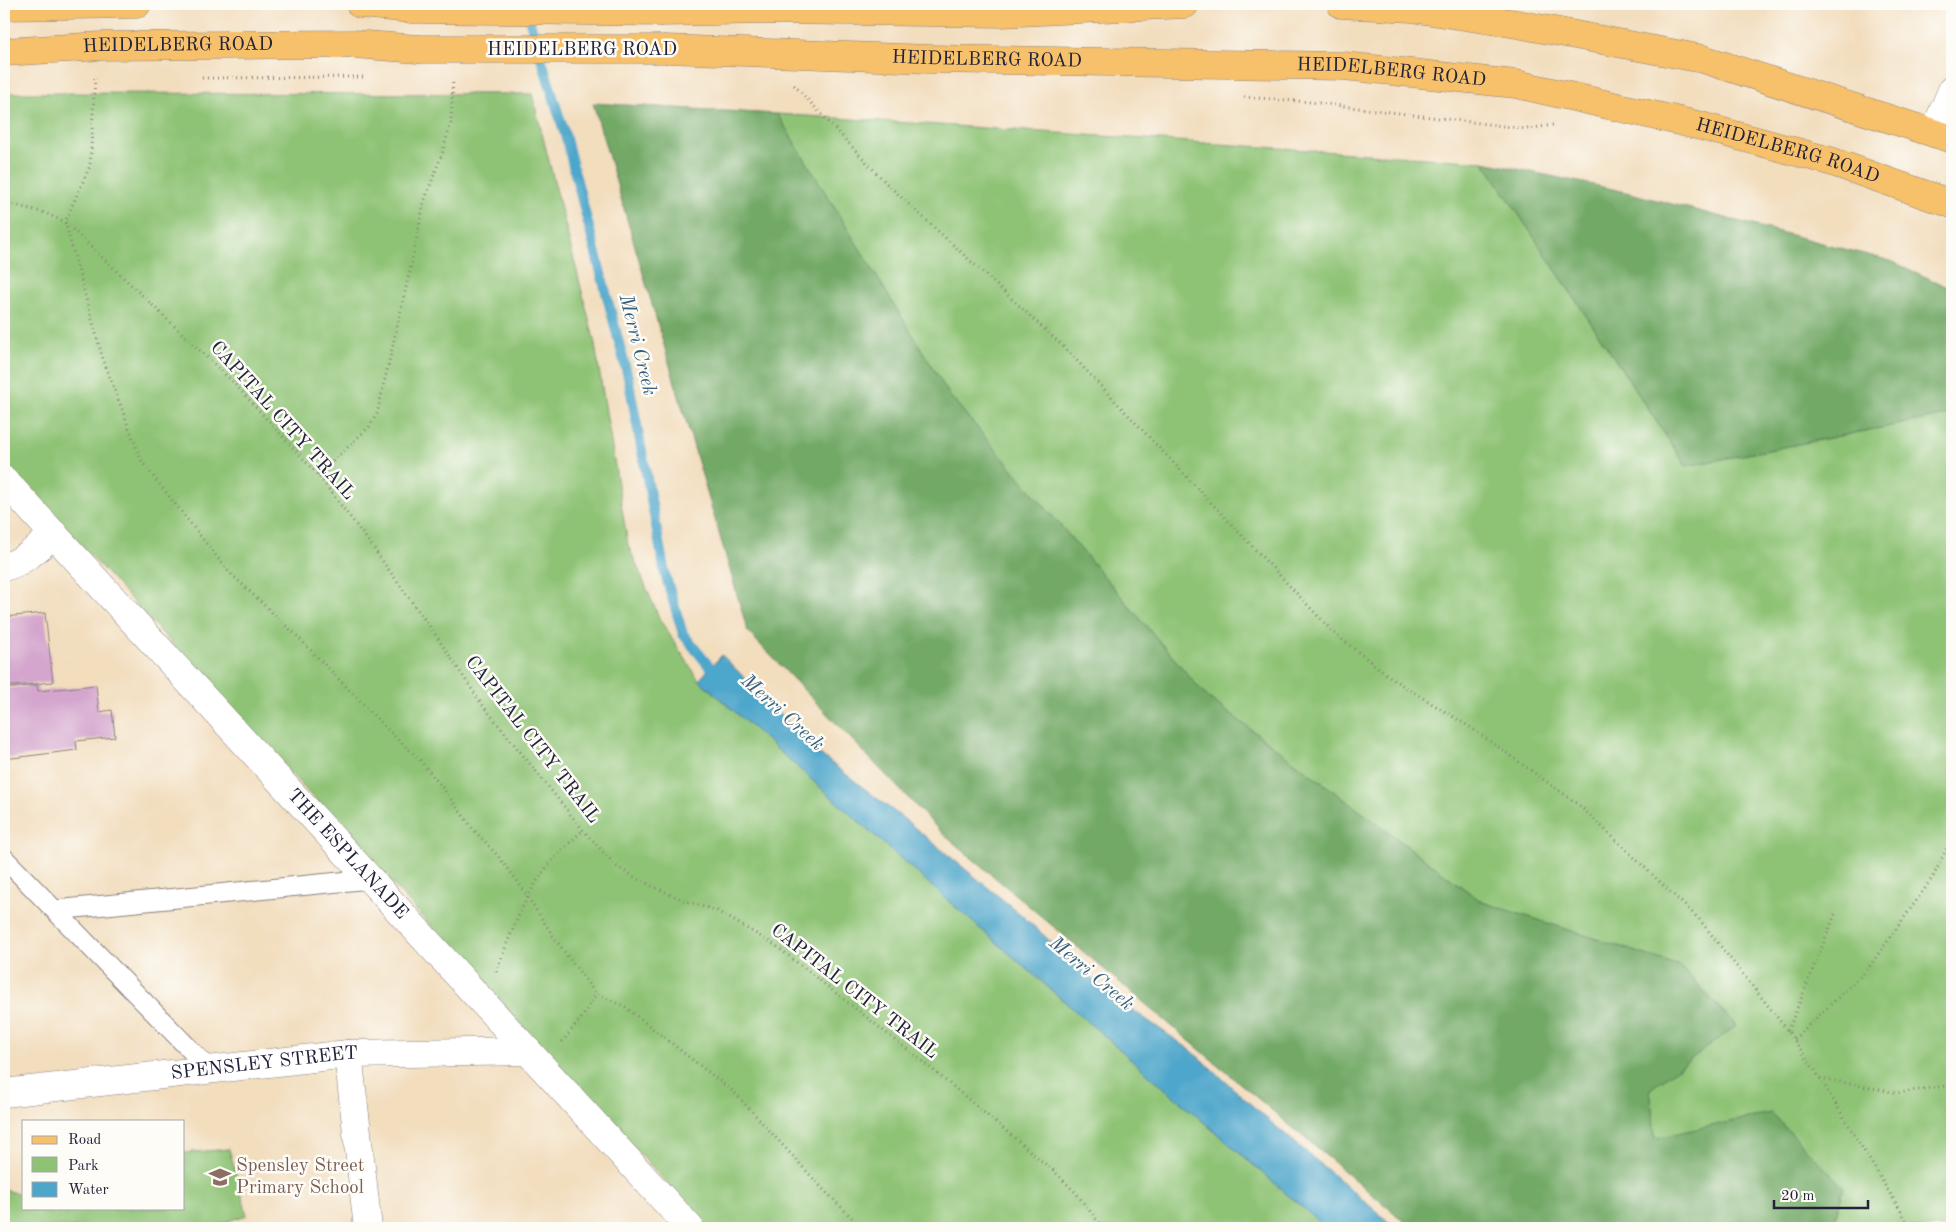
<svg xmlns="http://www.w3.org/2000/svg" width="1956" height="1232" viewBox="0 0 1956 1232" font-family="'Old Standard TT',serif">
  <style>
    .green { fill: #8ec375; stroke: #587258 }
    .forest { fill: #72a966; stroke: #4a6650 }
    .water { fill: #4ea6cb; stroke: #386483 }
    .lines { fill: none; stroke-linecap: round; stroke-linejoin: round }
    .stream { stroke: #4ea6cb; stroke-width: 10 }
    .building { fill: #d4a6ce }
    .service-casing { stroke: #8a807c; stroke-width: 21 }
    .minor-casing { stroke: #8a807c; stroke-width: 29 }
    .primary-casing { stroke: #8a807c; stroke-width: 29 }
    .path { stroke: #8a807c; stroke-width: 3; stroke-dasharray: 1 4; stroke-linecap: butt }
    .service { stroke: #fff; stroke-width: 19 }
    .minor { stroke: #fff; stroke-width: 28 }
    .primary { stroke: #f7c06b; stroke-width: 28 }
    .primary-bridge-casing { stroke: #8a807c; stroke-width: 29; stroke-linecap: butt }
    .primary-bridge { stroke: #f7c06b; stroke-width: 28 }
    .labels { text-anchor: middle; dominant-baseline: central; stroke-width: 5; stroke-linejoin: round; paint-order: stroke }
    .street-label { font-size: 19px; fill: #22223b; stroke: #fdfcf7 }
    .education-label { font-size: 19px; fill: #785e54; stroke: #fdfcf7; text-anchor: start }
    .water-label { font-size: 20px; font-style: italic; fill: #365d7c; stroke: #fdfcf7 }
  </style>
  <rect width="100%" height="100%" fill="#fdfcf7"/>
  <filter id="ink" filterUnits="userSpaceOnUse"><feTurbulence type="fractalNoise" baseFrequency=".02" numOctaves="2"/><feDisplacementMap in="SourceGraphic" scale="10" xChannelSelector="R" yChannelSelector="G"/><feConvolveMatrix kernelMatrix="1 2 1 2 8 2 1 2 1" color-interpolation-filters="sRGB"/></filter>
  <filter id="wash" filterUnits="userSpaceOnUse"><feTurbulence type="fractalNoise" baseFrequency=".0096" numOctaves="4" result="noise"/><feDisplacementMap in="SourceGraphic" scale="20" xChannelSelector="R" yChannelSelector="G"/><feGaussianBlur stdDeviation="1.12" result="paint"/><feColorMatrix in="noise" values="0 0 0 0 0 0 0 0 0 0 0 0 0 0 0 0 0 1.4 0 .05"/><feComposite in="paint" operator="in"/></filter>
  <g filter="url(#wash)">
    <rect width="100%" height="100%" fill="#f2ddbd"/>
    <path class="green" d="M4,93L532,94L594,339L628,545L660,620L699,680L952,904L1326,1228H708L4,461Z
      M777,114L1484,162L1686,466L1952,414V1228H1832L1844,1188L1771,1113L1655,1139L1650,1089L1736,1025L1680,966L1482,902L1206,696L950,396Z
      M229,1149L247,1215L208,1228H5L4,1190L24,1195V1208H184V1153Z"/>
    <path class="forest" d="M593,103L777,114L950,396L1206,696L1482,902L1680,966L1736,1026L1650,1089L1655,1138L1771,1113L1844,1188L1832,1228H1412L942,833L748,632Z
      M1484,162L1622,191L1891,261L1952,289V414L1686,466Z"/>
    <path class="water" d="M722,655L816,751L909,823L1019,913L1108,993L1192,1051L1265,1117L1396,1228H1326L952,904L699,680Z"/>
    <g class="lines">
      <path class="stream" d="M527,12L565,135L628,377L665,574L683,634L718,677"/>
    </g>
    <g id="blocks">
      <path class="building" d="M45,613L53,682L4,687V617Z
        M37,685L38,691L96,685L99,712L112,710L115,737L76,741L77,750L4,759V689Z"/>
    </g>
  </g>
  <g filter="url(#ink)">
    <use href="#blocks" fill-opacity="0" stroke="#8a807c" stroke-width="1"/>
    <g class="lines">
      <g class="service-casing">
        <path id="service" d="M4,858L209,1069
          M55,910L370,879"/>
      </g>
      <g class="minor-casing">
        <g id="minor">
          <path d="M1934,133L1952,90"/>
          <path id="s1" d="M4,480L690,1228"/>
          <path d="M4,567C24,562 39,547 54,534"/>
          <path d="M348,1054L368,1228"/>
          <path id="s2" d="M4,1093L348,1054L528,1051"/>
        </g>
      </g>
      <g class="primary-casing">
        <g id="primary">
          <path d="M360,4L412,9"/>
          <path d="M1341,4L1411,8L1517,24L1703,59L1952,139"/>
          <path d="M4,6L137,4"/>
          <path d="M662,12L771,10L1001,13L1185,4"/>
          <path id="s3" d="M667,49L929,59L1344,66L1516,84L1701,126L1830,161L1952,204"/>
          <path id="s4" d="M4,52L102,46L353,44L418,49"/>
        </g>
      </g>
      <path class="path" d="M95,78L90,166L65,222L103,359L142,462L228,571L295,634L389,731L419,759L442,787L473,829L498,856L518,882L555,939L596,994L624,1006L735,1093L821,1187L862,1228
        M202,78L366,77
        M794,85L887,184L1066,349L1335,634L1394,680L1473,729L1579,805L1699,919L1788,1031L1820,1078L1911,1228
        M1244,97L1310,102L1527,129L1553,125
        M4,202L45,213L65,222L232,381L318,475L366,538L437,637L481,703L583,830L616,866L639,880L683,900L717,911L775,945L932,1069L1055,1172L1076,1193L1103,1228
        M318,475L369,427L377,414L412,261L424,202L443,151L451,122L453,79
        M496,972C511,934 524,894 551,862C560,851 573,840 583,830
        M1788,1031L1836,912
        M1794,1039L1867,970L1933,877L1952,837
        M562,1042L583,1016L596,994
        M1820,1078L1897,1093L1952,1085"/>
      <use href="#service" class="service"/>
      <use href="#minor" class="minor"/>
      <use href="#primary" class="primary"/>
      <g class="primary-bridge-casing">
        <path id="primary-bridge" d="M412,9L662,12
          M418,49H667"/>
      </g>
      <use href="#primary-bridge" class="primary-bridge"/>
    </g>
  </g>
  <defs>
    <g id="school-bare" transform="scale(1.725)"><path d="M0-5L7-2L0 1L-7-2ZM-4 1L0 2.5L4 1V4Q0 6-4 4Z" fill="#8d6e63" stroke="#fdfcf7" stroke-width="2.5" paint-order="stroke"/></g>
  </defs>
  <g fill-rule="evenodd">
    <use href="#school-bare" x="220" y="1177"/>
  </g>
  <g class="labels">
    <g class="street-label">
      <text stroke="none"><textPath href="#s4" startOffset="174">HEIDELBERG ROAD</textPath></text>
      <text x="582" y="50">HEIDELBERG ROAD</text>
      <text stroke="none"><textPath href="#s3" startOffset="320">HEIDELBERG ROAD</textPath></text>
      <text stroke="none"><textPath href="#s3" startOffset="725">HEIDELBERG ROAD</textPath></text>
      <text stroke="none"><textPath href="#s3" startOffset="1130">HEIDELBERG ROAD</textPath></text>
      <text transform="translate(282 421) rotate(48)">CAPITAL CITY TRAIL</text>
      <text transform="translate(532 740) rotate(52)">CAPITAL CITY TRAIL</text>
      <text stroke="none"><textPath href="#s1" startOffset="508">THE ESPLANADE</textPath></text>
      <text transform="translate(854 992) rotate(38)">CAPITAL CITY TRAIL</text>
      <text stroke="none"><textPath href="#s2" startOffset="262">SPENSLEY STREET</textPath></text>
    </g>
    <g class="education-label">
      <text x="236" y="1166">Spensley Street<tspan x="236" dy="22">Primary School</tspan></text>
    </g>
    <g class="water-label">
      <text transform="translate(637 345) rotate(76)">Merri Creek</text>
      <text transform="translate(782 713) rotate(42)">Merri Creek</text>
      <text transform="translate(1091 974) rotate(40)">Merri Creek</text>
    </g>
  </g>
  <rect width="1956" height="1232" fill="none" stroke="#fdfcf7" stroke-width="20"/>
  <rect x="22" y="1120" width="162" height="90" fill="#fdfcf7" stroke="#a5a5ac"/>
  <rect x="32" y="1136" width="25" height="8" fill="#f7c06b" stroke="#a5a5ac"/>
  <text x="68" y="1144" font-size="15" fill="#22223b">Road</text>
  <rect x="32" y="1157" width="25" height="15" fill="#8ec375" stroke="#a5a5ac"/>
  <text x="68" y="1170" font-size="15" fill="#22223b">Park</text>
  <rect x="32" y="1182" width="25" height="15" fill="#4ea6cb" stroke="#a5a5ac"/>
  <text x="68" y="1194" font-size="15" fill="#22223b">Water</text>
  <path d="M1774 1200v8h94v-8" fill="none" stroke="#22223b" stroke-width="2.5"/>
  <text x="1781" y="1200" font-size="15" fill="#22223b" stroke="#fdfcf7" stroke-width="4" paint-order="stroke">20 m</text>
</svg>
